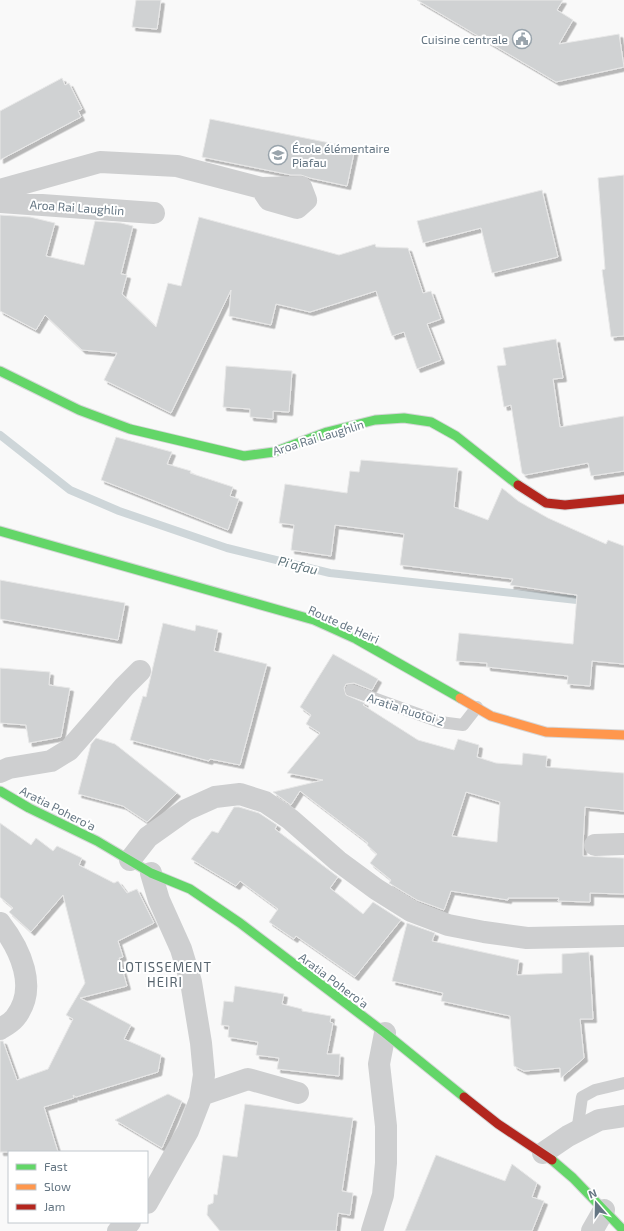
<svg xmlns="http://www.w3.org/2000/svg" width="624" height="1231" viewBox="0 0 624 1231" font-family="'Exo 2',sans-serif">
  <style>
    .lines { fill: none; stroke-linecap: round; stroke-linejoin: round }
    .stream { stroke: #ced6d9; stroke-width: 8 }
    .building { fill: #d0d2d3; stroke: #e8e8e8; fill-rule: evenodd; filter: url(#shadow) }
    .fast-casing { stroke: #d5d6d7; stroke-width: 11 }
    .slow-casing { stroke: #d5d6d7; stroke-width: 11 }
    .jam-casing { stroke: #d5d6d7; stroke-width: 11 }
    .lane { stroke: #cecfd0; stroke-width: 12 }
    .street { stroke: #cecfd0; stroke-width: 22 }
    .fast { stroke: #63d668; stroke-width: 9 }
    .slow { stroke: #ff974d; stroke-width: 9 }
    .jam { stroke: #b3261e; stroke-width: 9 }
    .labels { text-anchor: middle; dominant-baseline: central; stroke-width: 4; stroke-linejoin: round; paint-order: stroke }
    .poi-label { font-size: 12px; fill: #657683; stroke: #fff; text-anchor: end }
    .street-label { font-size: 12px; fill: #657683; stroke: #fff }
    .water-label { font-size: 13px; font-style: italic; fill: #60757c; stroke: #fff }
    .neighbourhood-label { font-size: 13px; letter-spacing: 1px; fill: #57646e; stroke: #fff }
  </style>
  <defs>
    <filter id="shadow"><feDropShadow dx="3.5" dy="3.5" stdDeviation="0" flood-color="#0004"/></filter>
  </defs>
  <rect width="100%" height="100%" fill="#f9f9f9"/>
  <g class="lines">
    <path class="stream" d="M0,435L70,490L119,511L227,548L330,573L586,601"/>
  </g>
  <path class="building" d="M136,0H161L157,29L132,27Z
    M417,0H563L557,10L573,20L559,44L619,34L624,67L556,82Z
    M62,78L65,85L69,83L82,109L78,111L81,117L0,160V111Z
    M210,119L355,148L347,186L310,178L301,175H291L202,157Z
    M624,175V336L611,337L602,270L605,269L598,178Z
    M542,190L558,257L492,273L481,228L423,243L417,221Z
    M0,215L30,217L55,223L46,256L84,265L95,221L121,223L133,226L121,274L127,275L122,294L156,327L168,283L181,286L199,217L339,255L375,244L376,247L408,248L423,293L431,291L441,319L427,324L441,360L417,369L404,332L392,336L376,291L310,312L276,304L271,325L229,316L231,290L171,413L104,380L117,353L82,350L45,315L36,330L0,311Z
    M556,339L563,378L553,379L560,427L624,416V471L591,476L588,463L525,475L522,473L511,405L504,407L497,366L506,365L503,348Z
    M226,366L292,371L289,412L273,411V419L250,417V409L223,407Z
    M116,437L172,452L167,464L191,471L190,473L233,487L230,496L239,499L228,530L101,480Z
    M361,460L458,468L454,507L488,520L502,488L518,501L548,518L606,544L608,540L624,546V664L592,661L590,686L567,684L568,676L487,667V663L456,661L459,633L573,644L577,595L510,585L513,579L400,565L404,534L335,525L331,556L291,550L294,525L279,523L285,484L347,493L350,471L359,472Z
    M0,580L125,603L118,640L0,619Z
    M163,623L195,631L196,625L218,630L214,651L267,664L240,765L210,759L209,761L130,740L143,696L146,697Z
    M333,654L378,679L372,690L354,683L346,684L344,688L346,695L365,703L363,705L418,740L454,750L458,739L479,745L477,757L496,763L522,765L523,753L547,756L546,767L624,773V811L585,807L583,845V856L624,858V894L590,893V902L558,901L559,898H508V900L451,891L444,910L417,900L389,883L391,880L370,863L377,854L367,845L368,843L300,791L291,805L273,792L323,780L287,773L320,733L306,724L311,715L300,707ZM466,792L500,802L497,842L452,836Z
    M0,668L50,672L49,685L70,688L61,737L29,743L26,725L0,723Z
    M96,738L115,744L177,793L147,822L123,806L78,794L91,744Z
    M234,807H239L259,813L277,825L275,829L338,877L330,888L363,914L373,902L401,920L355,977L296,936L294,939L269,922L278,909L240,881L236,886L191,859L212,831L218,833Z
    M0,823L31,845L36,838L53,851L57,846L82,858L79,865L114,883L118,881L127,893L137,889L154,923L118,941L123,957L119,958L127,986L80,998L131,1025L124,1039L161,1055L158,1072L76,1097L73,1095L74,1098L44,1107L58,1152H0V1041H3L17,1080L48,1069L73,1019L66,1015L85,983L63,895L31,932L9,912L13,908L0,897Z
    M407,923L435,933L432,941L519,960L517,975L562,973V954L589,952L593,1019H580L584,1058L561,1078L560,1068L524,1071L514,1066L510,1016L441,1001L443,993L392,981Z
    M235,986L284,994L282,1004L302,1009V1011L331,1016L330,1022L333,1023L327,1054H340L339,1076L277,1069L279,1058L256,1055L258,1042L228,1037L229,1026L221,1025L224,1001L233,1002Z
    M168,1094L182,1101L162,1148L115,1120Z
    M245,1104L353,1118L342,1191L353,1193L350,1215L338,1213L336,1231H220L207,1215L208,1205L213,1203L214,1194L217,1195L223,1155L237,1157Z
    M436,1155L505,1181L512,1164L537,1183L532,1197L544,1201L532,1231H405Z"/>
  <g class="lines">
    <g class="fast-casing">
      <path id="fast" d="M0,371L79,410L130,429L244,456L274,452L327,432L375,420L404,418L431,422L456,436L518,485
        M0,531L314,620L356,639L460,698
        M0,791L29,808L97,841L151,873L190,889L240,923L385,1033L464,1097
        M552,1160L573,1178L624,1231"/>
    </g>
    <g class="slow-casing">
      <path id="slow" d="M460,698L491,716L546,732L624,735"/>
    </g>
    <g class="jam-casing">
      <path id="jam" d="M518,485L546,503L565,505L624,499
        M464,1097L498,1124L552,1160"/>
    </g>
    <path class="lane" d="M351,690L440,722L463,725L477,707
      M577,1132L582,1097L595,1090L624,1083"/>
    <path class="street" d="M301,187L306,200L297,208L269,200L261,188Z
      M0,190L100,162L177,166L261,188
      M0,202L154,213
      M0,772L9,768L51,761L69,750L124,687L140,671
      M595,845L624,844
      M130,860L148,837L186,810L215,797L240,794L265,802L290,819L338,861L376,889L411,911L448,925L484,932L527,938L624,936
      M0,923C20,949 39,988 15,1018C11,1023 5,1026 0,1029
      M201,1095L248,1079L298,1093
      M543,1153L568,1136L599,1120L624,1116
      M147,1203L188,1131L200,1100L204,1075L201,1043L191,982L181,949L159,900L151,873
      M118,1231L125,1228L130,1222
      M372,1231L383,1195L386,1163V1126L379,1064L385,1033
      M592,1231L604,1210"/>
    <use href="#fast" class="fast"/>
    <use href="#slow" class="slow"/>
    <use href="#jam" class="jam"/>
  </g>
  <defs>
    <g id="civic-ring" transform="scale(1)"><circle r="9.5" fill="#fff" stroke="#99a4ac" stroke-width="1.5"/><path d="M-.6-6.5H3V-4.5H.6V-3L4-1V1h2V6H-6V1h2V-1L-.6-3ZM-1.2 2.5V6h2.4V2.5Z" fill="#99a4ac"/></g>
    <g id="school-ring" transform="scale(1)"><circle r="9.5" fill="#fff" stroke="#99a4ac" stroke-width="1.5"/><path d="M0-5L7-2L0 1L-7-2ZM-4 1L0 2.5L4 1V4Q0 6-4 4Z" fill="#99a4ac"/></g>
  </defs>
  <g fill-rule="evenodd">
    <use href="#civic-ring" x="522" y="39"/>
    <use href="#school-ring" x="278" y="155"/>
  </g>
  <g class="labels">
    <g class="poi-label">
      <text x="508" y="39">Cuisine centrale</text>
      <text x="292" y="148" text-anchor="start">École élémentaire<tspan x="292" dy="14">Piafau</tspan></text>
    </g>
    <g class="street-label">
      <text transform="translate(77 207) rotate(4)">Aroa Rai Laughlin</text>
      <text transform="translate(318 437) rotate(-17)">Aroa Rai Laughlin</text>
      <text transform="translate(344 624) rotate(24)">Route de Heiri</text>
      <text transform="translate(406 709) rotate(18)">Aratia Ruotoi 2</text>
      <text transform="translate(58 808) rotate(27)">Aratia Pohero'a</text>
      <text transform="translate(334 980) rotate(37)">Aratia Pohero'a</text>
    </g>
    <g class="water-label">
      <text transform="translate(298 565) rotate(14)">Pi'afau</text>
    </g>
    <g class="neighbourhood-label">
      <text x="165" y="967">LOTISSEMENT<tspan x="165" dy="15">HEIRI</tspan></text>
    </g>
  </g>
  <rect x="8" y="1151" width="140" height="72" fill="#ffffff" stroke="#c1c8cd"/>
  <rect x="16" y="1164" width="20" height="6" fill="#63d668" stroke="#c1c8cd"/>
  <text x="44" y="1171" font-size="12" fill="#657683">Fast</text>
  <rect x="16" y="1184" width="20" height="6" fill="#ff974d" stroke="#c1c8cd"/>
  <text x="44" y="1191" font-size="12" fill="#657683">Slow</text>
  <rect x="16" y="1204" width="20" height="6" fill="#b3261e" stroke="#c1c8cd"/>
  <text x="44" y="1211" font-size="12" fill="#657683">Jam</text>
  <g transform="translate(596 1203) rotate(340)" stroke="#ffffff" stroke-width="3" paint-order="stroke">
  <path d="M0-3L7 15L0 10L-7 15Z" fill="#657683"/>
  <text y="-6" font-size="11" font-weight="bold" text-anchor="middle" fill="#657683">N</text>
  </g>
</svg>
